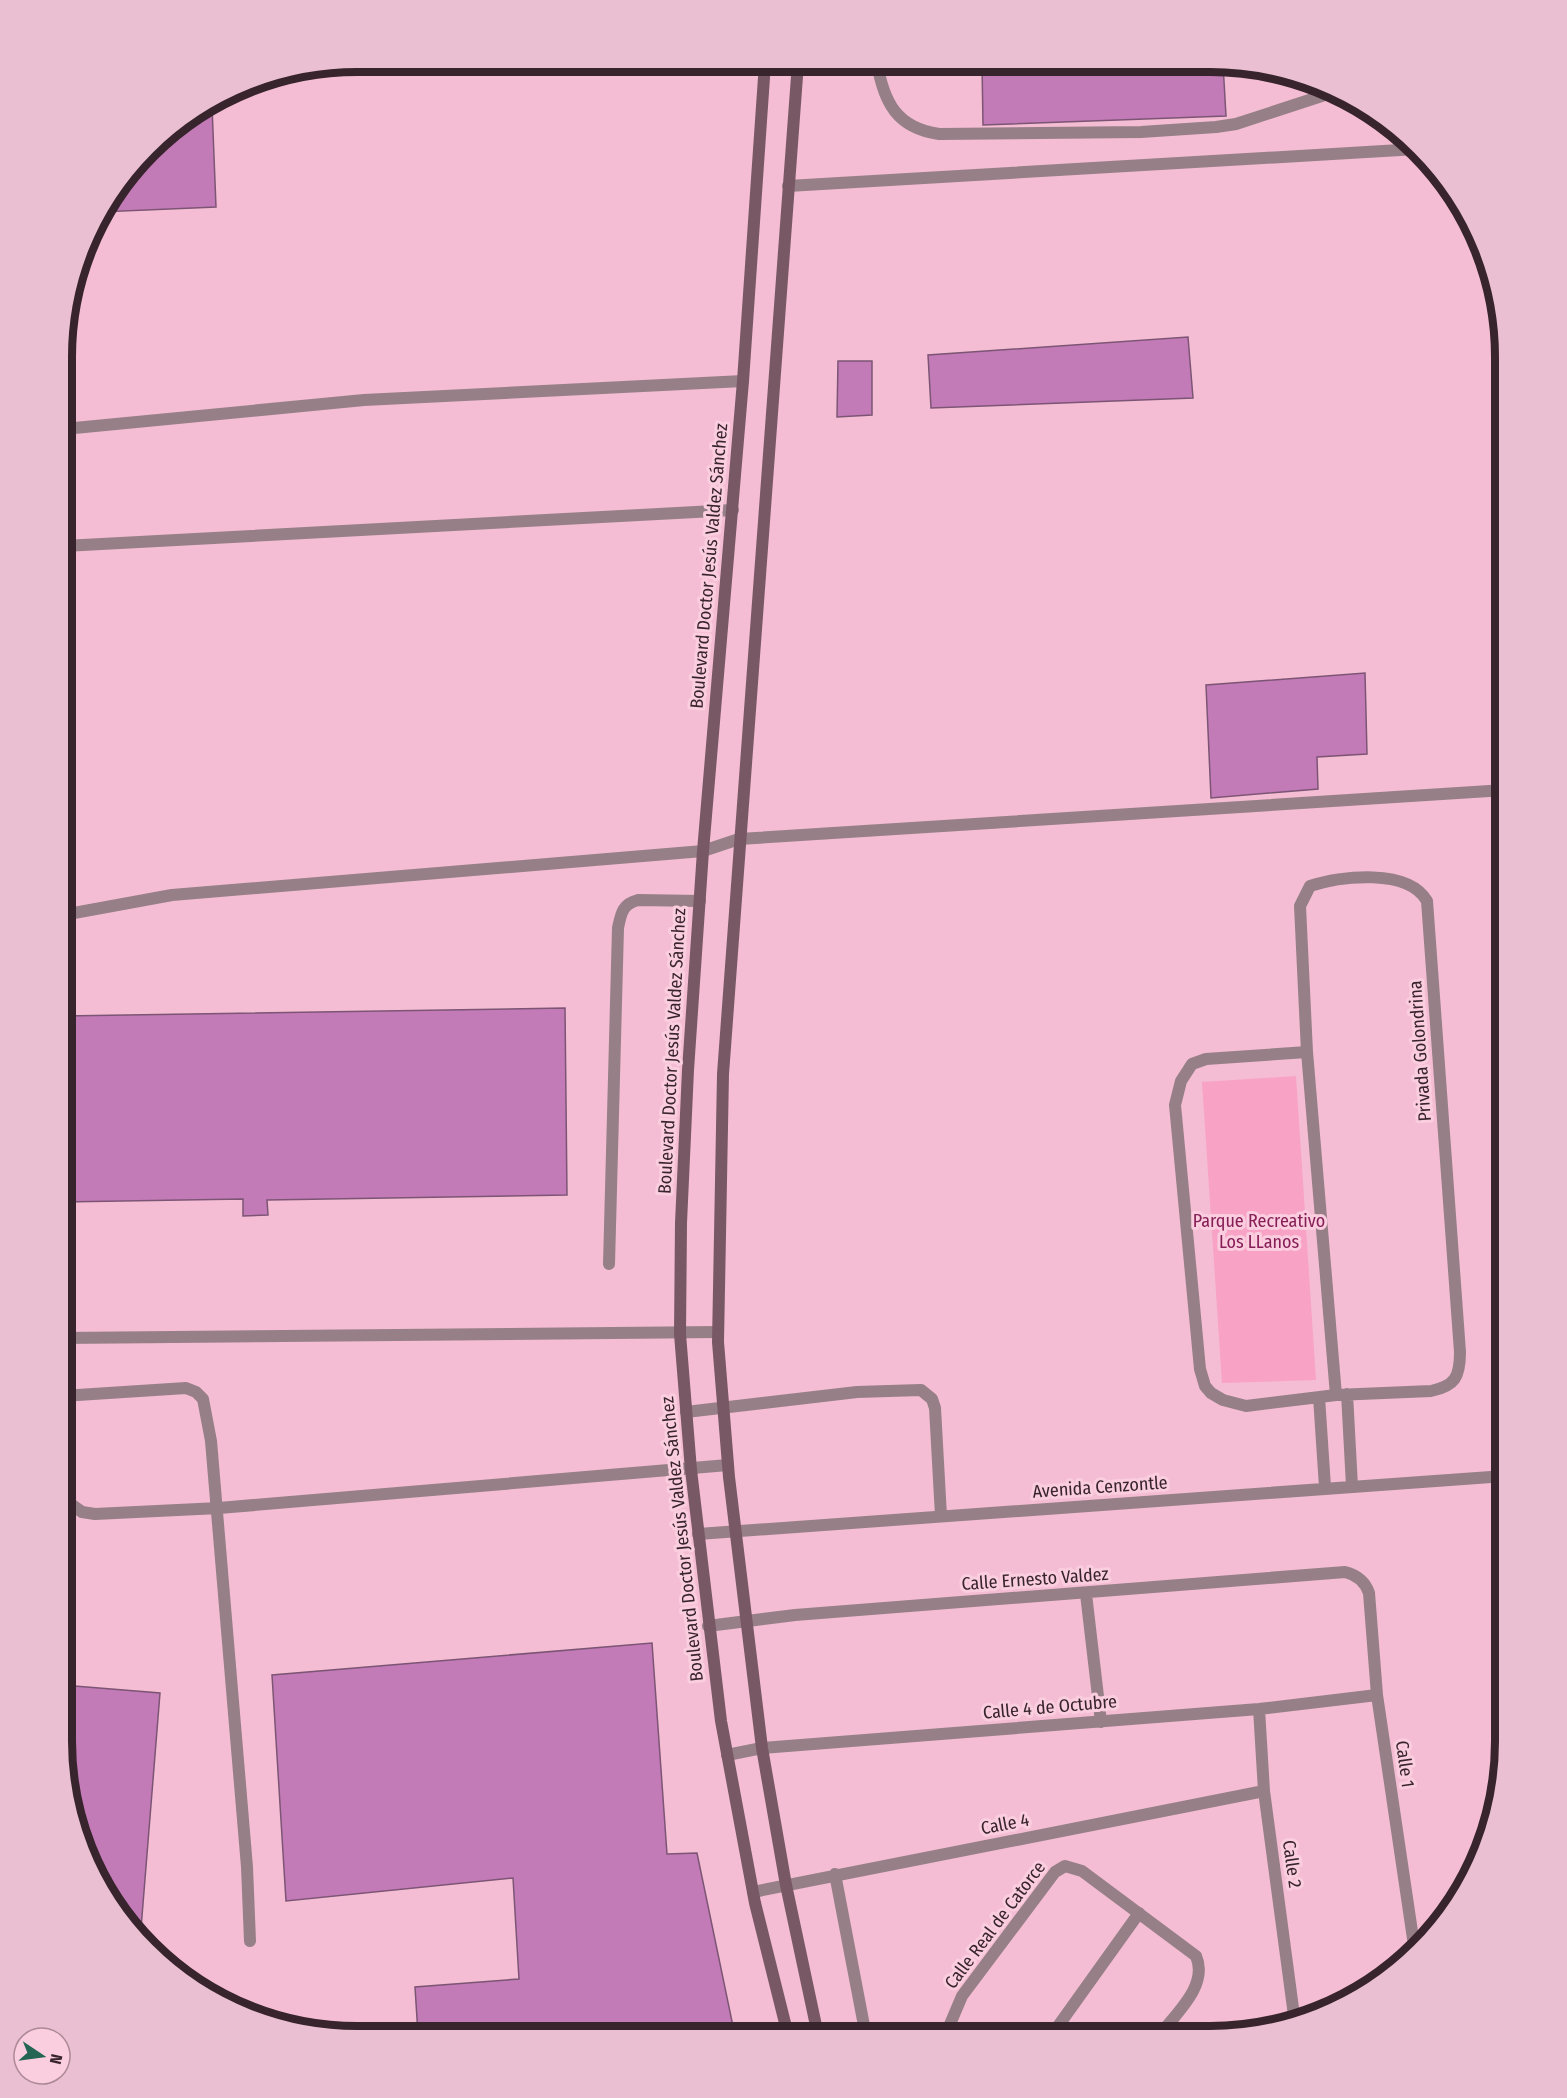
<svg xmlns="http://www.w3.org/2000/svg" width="1567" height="2098" viewBox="0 0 1567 2098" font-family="'Fira Sans Condensed',sans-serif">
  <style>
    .green { fill: #f8a2c6 }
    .building { fill: #c37bb7; stroke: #7c5575; stroke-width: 1.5 }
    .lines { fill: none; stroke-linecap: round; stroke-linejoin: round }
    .lane { stroke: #967f87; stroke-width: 12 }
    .street { stroke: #967f87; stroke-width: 12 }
    .secondary { stroke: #795865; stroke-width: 12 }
    .labels { text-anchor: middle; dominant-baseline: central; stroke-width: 6; stroke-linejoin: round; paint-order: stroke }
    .street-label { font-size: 18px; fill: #38242c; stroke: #facddf }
    .park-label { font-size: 18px; fill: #871f57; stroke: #facddf }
    .rim { fill: none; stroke: #38242c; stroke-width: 8 }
  </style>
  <rect width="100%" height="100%" fill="#f4bdd3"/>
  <path class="green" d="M1296,1076L1316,1380L1222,1383L1202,1082Z"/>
  <path class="building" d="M982,63L1223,64L1226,116L983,125Z
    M212,106L216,207L100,212L162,135Z
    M1188,337L1193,398L931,408L928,355Z
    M838,361H872V415L837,417Z
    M1365,673L1367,754L1317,757L1318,789L1211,798L1206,685Z
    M565,1008L567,1195L267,1200L268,1215L243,1216V1199L62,1202L63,1016Z
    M652,1643L667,1854L697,1853L734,2031L693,2035L418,2034L415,1987L519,1979L513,1878L286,1901L272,1675Z
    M62,1685L160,1693L140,1941L92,1872L71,1817L62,1742Z"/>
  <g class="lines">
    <path class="lane" d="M877,63C884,103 897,128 939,134L1141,132L1216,127L1236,124L1337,91
      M63,915L172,895L703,851
      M609,1264L618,928C621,914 622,904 638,900L700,901
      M62,1338L718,1332
      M62,1396L186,1388L196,1392L203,1399L211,1441L247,1867L250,1941
      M686,1412L857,1392L921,1390L932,1399L935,1408L941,1516
      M62,1437L65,1500L82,1512L95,1514L219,1508L728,1465
      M317,2034L396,2030"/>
    <path class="street" d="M788,186L1417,149
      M64,429L364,400L743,381
      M64,546L733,510
      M703,851L739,839L1505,790
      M1307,1052L1206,1059L1192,1064L1181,1081L1175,1105L1200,1369L1205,1386L1211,1393L1223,1400L1246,1406L1336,1395L1431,1391C1455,1386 1460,1377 1460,1352L1427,901C1408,868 1341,876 1310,886L1300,906L1307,1052L1336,1395
      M1347,1394L1352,1486
      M1319,1397L1325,1487
      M698,1534L1505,1476
      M1086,1594L1101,1722
      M708,1626L795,1615L1345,1572C1357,1575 1365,1581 1369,1593L1377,1695L1415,1952
      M1259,1709L1264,1791L1295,2023
      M727,1755L762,1748L1259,1709L1377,1695
      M835,1874L866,2036
      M753,1892L1264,1791
      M945,2036L962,1996L1055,1872L1065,1866L1082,1871L1196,1956C1209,1986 1175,2014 1159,2036
      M1051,2036L1139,1913"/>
    <path class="secondary" d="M765,63L743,381L703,851L688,1070L681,1223L680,1334L691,1470L721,1721L755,1903L788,2035
      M798,63L723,1074L718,1342L729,1477L762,1748L786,1885L818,2035"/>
  </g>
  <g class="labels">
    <g class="street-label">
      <text transform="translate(709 566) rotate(-85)">Boulevard Doctor Jesús Valdez Sánchez</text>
      <text transform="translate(672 1051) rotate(-87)">Boulevard Doctor Jesús Valdez Sánchez</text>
      <text transform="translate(1420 1051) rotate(-94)">Privada Golondrina</text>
      <text transform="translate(1100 1487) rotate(-4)">Avenida Cenzontle</text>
      <text transform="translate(682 1539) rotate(-96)">Boulevard Doctor Jesús Valdez Sánchez</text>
      <text transform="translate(1035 1579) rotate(-4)">Calle Ernesto Valdez</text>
      <text transform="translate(1050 1707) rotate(-5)">Calle 4 de Octubre</text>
      <text transform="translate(1405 1764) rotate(82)">Calle 1</text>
      <text transform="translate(1005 1824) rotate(-11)">Calle 4</text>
      <text transform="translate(1292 1864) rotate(82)">Calle 2</text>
      <text transform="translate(995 1925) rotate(-53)">Calle Real de Catorce</text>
    </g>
    <g class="park-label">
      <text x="1259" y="1221">Parque Recreativo<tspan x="1259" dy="21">Los LLanos</tspan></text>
    </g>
  </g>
  <path d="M0 0H1567V2098H0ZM357 72H1210A285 285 0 0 1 1495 357V1741A285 285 0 0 1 1210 2026H357A285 285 0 0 1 72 1741V357A285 285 0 0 1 357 72Z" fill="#eabfd1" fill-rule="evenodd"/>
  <path class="rim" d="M357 72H1210A285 285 0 0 1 1495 357V1741A285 285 0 0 1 1210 2026H357A285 285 0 0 1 72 1741V357A285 285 0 0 1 357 72Z"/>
  <g transform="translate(42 2056) rotate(103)"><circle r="28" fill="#facddf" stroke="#ac8997" stroke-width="1.5"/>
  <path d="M0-4.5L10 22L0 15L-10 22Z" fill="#246554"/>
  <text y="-9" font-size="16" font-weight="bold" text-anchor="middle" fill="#38242c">N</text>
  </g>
</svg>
